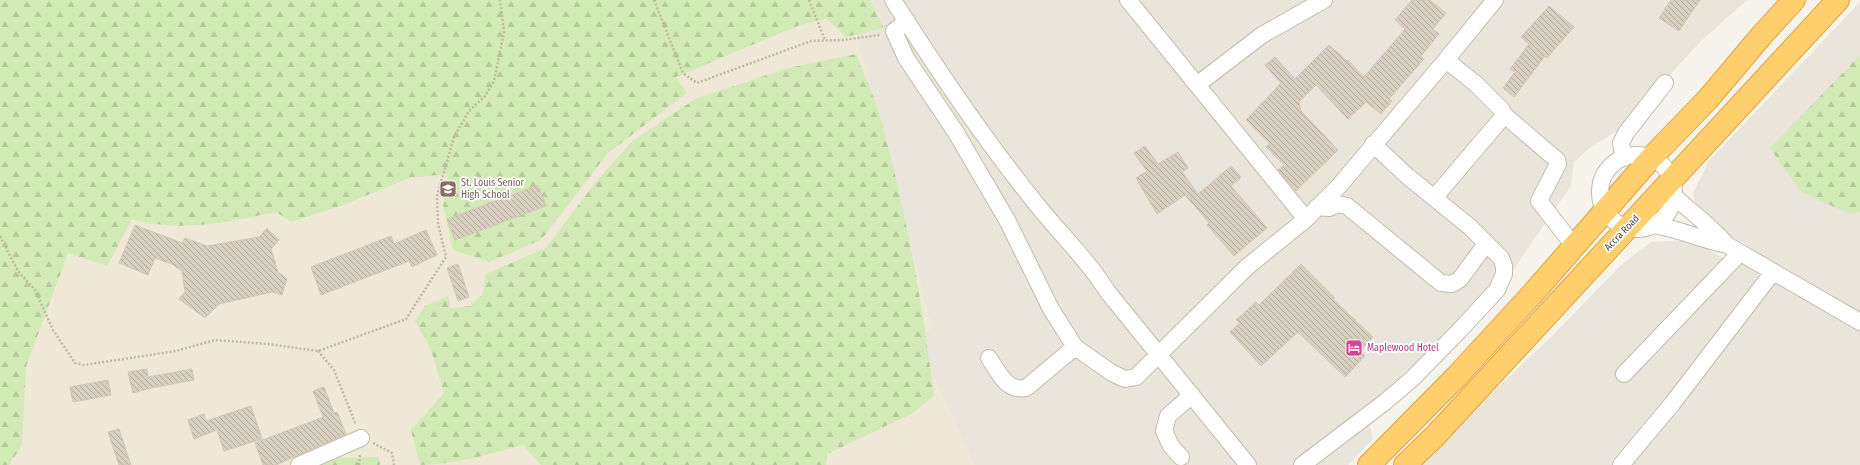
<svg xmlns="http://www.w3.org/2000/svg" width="1860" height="465" viewBox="0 0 1860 465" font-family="'Fira Sans Condensed',sans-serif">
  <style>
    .residential { fill: #eae5da }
    .education { fill: #efe8d6 }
    .forest { fill: url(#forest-firs) }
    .building { fill: url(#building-back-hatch); stroke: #d3c7b4 }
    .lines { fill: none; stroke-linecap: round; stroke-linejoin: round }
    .minor-casing { stroke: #c2bbae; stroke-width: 18 }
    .highway-casing { stroke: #e0a43c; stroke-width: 24 }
    .path { stroke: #c4b79f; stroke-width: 2.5; stroke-dasharray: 2 2; stroke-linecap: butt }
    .minor { stroke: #fff; stroke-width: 16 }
    .highway { stroke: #ffcf6e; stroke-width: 22 }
    .labels { text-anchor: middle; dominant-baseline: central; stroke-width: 3.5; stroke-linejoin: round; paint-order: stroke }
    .education-label { font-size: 10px; fill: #785e54; stroke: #fff; text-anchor: start }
    .street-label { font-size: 10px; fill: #4b4439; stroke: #fff }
    .hotel-label { font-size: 10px; fill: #b23c85; stroke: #fff; text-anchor: start }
  </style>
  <defs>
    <pattern id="forest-firs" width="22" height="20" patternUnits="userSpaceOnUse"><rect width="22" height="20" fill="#d2eab5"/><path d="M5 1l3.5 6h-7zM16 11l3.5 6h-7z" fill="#b6ca9c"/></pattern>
    <pattern id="building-back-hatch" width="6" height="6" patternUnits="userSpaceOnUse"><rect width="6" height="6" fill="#d8cfc1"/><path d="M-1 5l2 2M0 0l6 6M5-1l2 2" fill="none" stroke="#b1aa9e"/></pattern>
  </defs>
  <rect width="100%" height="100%" fill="#f6f3ec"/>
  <path class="residential" d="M0,0H1747L1702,40L1616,132L1592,146L1574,162L1571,186L1495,296L1439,357L1411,368L1367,414L1373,439L1348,465H0Z
    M1860,2V465H1416L1551,337L1621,265L1651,242L1690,240L1736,265L1753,249L1698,217L1693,193L1709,161Z"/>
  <path class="education" d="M0,0H845L861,50L932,328L916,338L975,465H0Z"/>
  <path class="forest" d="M0,0H870L884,28L846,37L827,19L800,25L676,77L687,93L608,153L541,240L489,262L453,250L443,205L448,174L409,178L343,205L291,222L276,212C229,222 179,233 132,219L107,266L68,253L26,367L22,445L9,465H0Z
    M856,54C863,72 872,91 878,110C905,204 922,300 934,396L911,414L827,454L826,465H541L523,445C490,454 455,465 420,465L411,430L444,393L431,350L415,321L425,306L448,296L451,308L470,306L482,295L486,274L546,248L595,183L631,142L695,99L788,68Z
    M1860,55V211L1850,214L1801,192L1770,148Z
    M379,457L380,465H309L324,458Z"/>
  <path class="building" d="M1412,0H1430L1446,13L1433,29L1439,34L1421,56L1424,59L1389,99L1392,101L1381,114L1366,102L1348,119L1316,85L1299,102L1301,111L1338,150L1296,191L1278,170L1284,165L1266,147L1270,144L1246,120L1281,83L1265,65L1275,57L1295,79L1329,45L1347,61L1348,60L1364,77L1405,29L1395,20Z
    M1671,0H1700L1679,31L1659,18Z
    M1549,6L1574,27L1547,58L1545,56L1514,97L1503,88L1515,72L1510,69L1529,44L1521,37Z
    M1145,146L1158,164L1178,152L1188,168L1182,172L1198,194L1231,166L1241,177L1231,186L1267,228L1234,256L1207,225L1209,223L1185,195L1157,214L1136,178L1147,171L1134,153Z
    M538,185L546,206L455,240L447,219Z
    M135,225L182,243L185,238L207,246L259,237L267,228L279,240L271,249L278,272L287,279L282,295L272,292L219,304L205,318L179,299L185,292L182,271L172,264L155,258L148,275L119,263Z
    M426,230L437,255L412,267L409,261L321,295L311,267L391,236L394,244Z
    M458,264L469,297L458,301L447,268Z
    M1301,264L1335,298L1333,299L1373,337L1360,351L1365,356L1345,377L1298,332L1261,366L1230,332L1240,323L1236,320L1256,302L1259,305Z
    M147,369L148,377L192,369L194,380L151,388L133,393L128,372Z
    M108,380L111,395L73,402L70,387Z
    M324,387L334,413L337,412L346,434L276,465H263L255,443L323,417L313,391Z
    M251,406L262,439L224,451L217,430L194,439L188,420L204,414L206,421Z
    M119,429L131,465H119L108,432Z"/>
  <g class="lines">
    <g class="minor-casing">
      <path id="minor" d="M893,0C938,71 985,141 1038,206C1061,235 1088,260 1107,291L1248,465
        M1128,0L1306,219
        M907,21L894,31L906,58L955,131L1007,220L1051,309L1075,347L1112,373L1125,379L1136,377L1247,267L1306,219L1339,186L1446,60L1495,0
        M1446,60L1476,84L1502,110V113L1557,160L1558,164L1539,201L1574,246
        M1198,84L1262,35L1324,0
        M1600 192a37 37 0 1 1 74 0a37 37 0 1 1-74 0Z
        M1624,158L1621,143L1626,133L1665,83
        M1674,196C1692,213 1712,227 1727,245L1860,322
        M1434,198L1502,118V113
        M1317,207L1329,208L1338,204L1347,206L1441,283L1452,284L1460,279L1486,244
        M1654,225C1680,229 1702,240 1727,245
        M989,358C998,372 1007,392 1026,388L1075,347
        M1624,374L1740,253
        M1181,457L1171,446L1164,431L1168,416L1192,395
        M299,465L361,438
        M1302,465L1385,402L1412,379L1458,332L1497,290L1504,274V266L1501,258L1470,227L1406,175L1373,144
        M1621,465L1672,404L1773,272"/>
    </g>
    <g class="highway-casing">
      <path id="highway" d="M1369,465L1456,377L1536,290L1651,158L1708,99L1762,35L1794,0
        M1405,465L1435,436L1838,0"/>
    </g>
    <path class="path" d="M654,0L683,73L697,83L811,41L843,40L880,35
      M809,0L825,40
      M0,236L18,271L35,290L53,330L75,363L84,365L176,351L215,340L268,344L318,351L406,319L446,257L438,223L437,196L454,137L469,111L485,96L494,81L504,32L500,0
      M318,351L334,370L356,425
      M373,443L392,453L394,465
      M359,465L360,454"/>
    <use href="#minor" class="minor"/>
    <use href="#highway" class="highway"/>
  </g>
  <defs>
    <g id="school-square" transform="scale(0.9)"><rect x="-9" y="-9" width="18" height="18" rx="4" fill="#8d6e63" stroke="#fff"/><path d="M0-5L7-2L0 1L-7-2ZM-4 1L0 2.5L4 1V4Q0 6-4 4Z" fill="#fff"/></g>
    <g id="hotel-square" transform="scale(0.9)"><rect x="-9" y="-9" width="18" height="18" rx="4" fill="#d1479c" stroke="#fff"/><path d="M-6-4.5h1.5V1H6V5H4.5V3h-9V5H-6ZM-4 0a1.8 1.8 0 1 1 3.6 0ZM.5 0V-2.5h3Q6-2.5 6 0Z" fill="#fff"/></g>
  </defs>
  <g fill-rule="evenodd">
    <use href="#school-square" x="448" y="189"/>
    <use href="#hotel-square" x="1354" y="348"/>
  </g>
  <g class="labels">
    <g class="education-label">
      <text x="461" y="183">St. Louis Senior<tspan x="461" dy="12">High School</tspan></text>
    </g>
    <g class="street-label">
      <text transform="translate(1622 233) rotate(-46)">Accra Road</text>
    </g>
    <g class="hotel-label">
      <text x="1367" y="348">Maplewood Hotel</text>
    </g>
  </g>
</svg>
